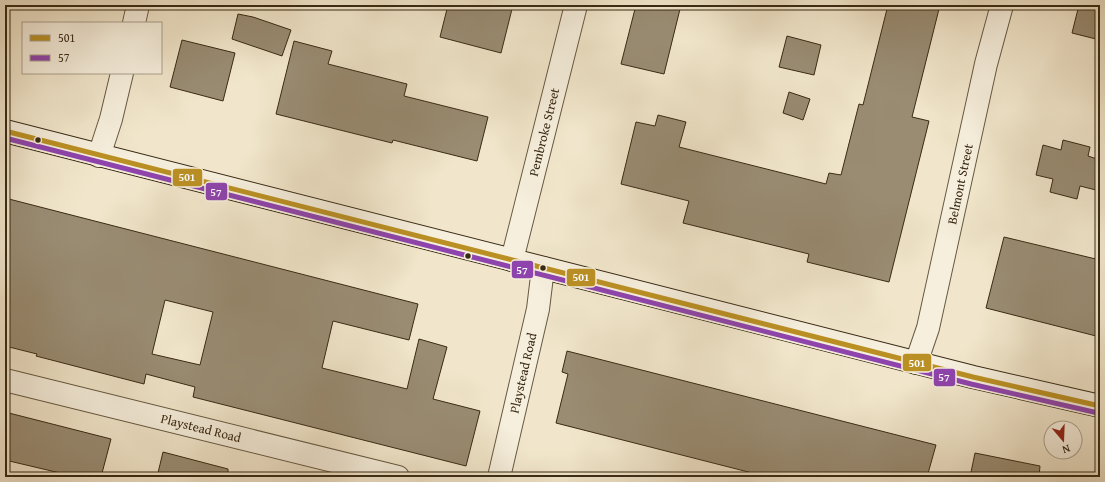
<svg xmlns="http://www.w3.org/2000/svg" width="1105" height="482" viewBox="0 0 1105 482" font-family="'Gentium Book Plus',serif">
  <style>
    .building { fill: #998c73; stroke: #392a14; fill-rule: evenodd }
    .lines { fill: none; stroke-linecap: round; stroke-linejoin: round }
    .street-casing { stroke: #675942; stroke-width: 24 }
    .secondary-casing { stroke: #392a14; stroke-width: 24 }
    .street { stroke: #f6efdd; stroke-width: 22 }
    .secondary { stroke: #f6efdd; stroke-width: 22 }
    .bus-1-casing { stroke: #f6efdd; stroke-width: 8 }
    .bus-2-casing { stroke: #f6efdd; stroke-width: 8 }
    .bus-1 { stroke: #ba9024; stroke-width: 5 }
    .bus-2 { stroke: #8e44ad; stroke-width: 5 }
    .bus-dot { fill: #392a14; stroke: #f6efdd; stroke-width: 1.5 }
    .labels { text-anchor: middle; dominant-baseline: central; stroke-width: 4; stroke-linejoin: round; paint-order: stroke }
    .street-label { font-size: 13px; fill: #392a14; stroke: #f6efdd }
    .line-badge { stroke: #f6efdd; stroke-width: 1.5 }
    .badge-label { font-size: 11px; text-anchor: middle; font-weight: bold; fill: #fff }
  </style>
  <rect width="100%" height="100%" fill="#f1e6cb"/>
  <filter id="stains"><feTurbulence type="fractalNoise" baseFrequency=".005" numOctaves="4"/><feColorMatrix values="0 0 0 0 .2 0 0 0 0 .09 0 0 0 0 .02 0 0 0 .5 -.17"/></filter>
  <radialGradient id="worn" r=".72"><stop offset=".6" stop-color="#630" stop-opacity="0"/><stop offset="1" stop-color="#630" stop-opacity=".3"/></radialGradient>
  <path class="building" d="M448,5H495L512,9L501,53L440,37Z
    M636,5H681L664,74L621,64Z
    M888,5H940L912,117L929,121L889,282L807,262L809,254L683,223L689,201L621,184L636,122L655,126L658,115L686,122L679,147L826,184L829,173L841,175L859,104L863,105Z
    M1079,5H1100V40L1072,33Z
    M238,14L253,17L291,30L282,56L232,39Z
    M787,36L821,45L814,75L779,67Z
    M182,40L235,53L223,101L170,87Z
    M294,41L332,51L328,64L407,84L404,96L488,117L477,161L393,140L392,143L276,114Z
    M789,92L810,99L803,120L783,113Z
    M1063,140L1090,147L1088,156L1100,160V191L1080,186L1077,199L1050,192L1053,179L1036,175L1043,145L1061,150Z
    M5,198L418,304L409,340L333,321L322,368L407,389L419,339L447,347L433,399L480,411L466,466L193,397L195,387L146,374L144,384L36,356L37,354L5,346ZM165,300L213,312L200,365L152,354Z
    M1004,237L1100,260V337L986,308Z
    M567,351L936,445L927,477H768L556,423L568,374L562,372Z
    M5,412L111,439L101,477H77L5,460Z
    M163,452L228,469V477H157Z
    M975,453L1040,466L1039,477H970Z"/>
  <g class="lines">
    <g class="street-casing">
      <path id="street" d="M134,23L138,5
        M99,156L111,119L122,73
        M512,260L576,5
        M916,363L928,328L986,64L1002,5
        M5,380L398,477
        M499,477L538,309L543,268"/>
    </g>
    <g class="secondary-casing">
      <path id="secondary" d="M5,131L973,377L1100,406"/>
    </g>
    <use href="#street" class="street"/>
    <use href="#secondary" class="secondary"/>
    <g class="bus-1-casing">
      <path id="bus-1" d="M5,131L973,377L1100,406"/>
    </g>
    <g class="bus-2-casing">
      <path id="bus-2" d="M5,138L971,384L1098,413"/>
    </g>
    <use href="#bus-1" class="bus-1"/>
    <use href="#bus-2" class="bus-2"/>
  </g>
  <g class="bus-dot">
    <circle cx="38" cy="140" r="3.5"/>
    <circle cx="468" cy="256" r="3.5"/>
    <circle cx="543" cy="268" r="3.5"/>
  </g>
  <g class="labels">
    <g class="street-label">
      <text transform="translate(544 132) rotate(-76)">Pembroke Street</text>
      <text transform="translate(960 184) rotate(-78)">Belmont Street</text>
      <text transform="translate(523 373) rotate(-77)">Playstead Road</text>
      <text transform="translate(201 428) rotate(14)">Playstead Road</text>
    </g>
  </g>
  <g class="line-badge">
    <rect x="172" y="168" width="31" height="19" rx="4" fill="#ba9024"/>
    <rect x="205" y="182" width="23" height="19" rx="4" fill="#8e44ad"/>
    <rect x="511" y="260" width="23" height="19" rx="4" fill="#8e44ad"/>
    <rect x="566" y="268" width="30" height="19" rx="4" fill="#ba9024"/>
    <rect x="902" y="353" width="30" height="19" rx="4" fill="#ba9024"/>
    <rect x="933" y="368" width="23" height="19" rx="4" fill="#8e44ad"/>
  </g>
  <g class="badge-label">
    <text x="187" y="181">501</text>
    <text x="216" y="196">57</text>
    <text x="522" y="274">57</text>
    <text x="581" y="281">501</text>
    <text x="917" y="367">501</text>
    <text x="944" y="381">57</text>
  </g>
  <rect width="1105" height="482" fill="none" stroke="#f1e6cb" stroke-width="20"/>
  <rect x="6" y="6" width="1093" height="470" fill="none" stroke="#392a14" stroke-width="2"/>
  <rect x="10" y="10" width="1085" height="462" fill="none" stroke="#392a14"/>
  <rect x="22" y="22" width="140" height="52" fill="#f6efdd" stroke="#aaa08d"/>
  <rect x="30" y="35" width="20" height="6" fill="#ba9024" stroke="#aaa08d"/>
  <text x="58" y="42" font-size="12" fill="#392a14">501</text>
  <rect x="30" y="55" width="20" height="6" fill="#8e44ad" stroke="#aaa08d"/>
  <text x="58" y="62" font-size="12" fill="#392a14">57</text>
  <g transform="translate(1063 440) rotate(161)"><circle r="19" fill="#f6efdd" stroke="#aaa08d"/>
  <path d="M0-3L7 15L0 10L-7 15Z" fill="#8f2418"/>
  <text y="-6" font-size="11" font-weight="bold" text-anchor="middle" fill="#392a14">N</text>
  </g>
  <rect width="100%" height="100%" filter="url(#stains)"/>
  <rect width="100%" height="100%" fill="url(#worn)"/>
</svg>
